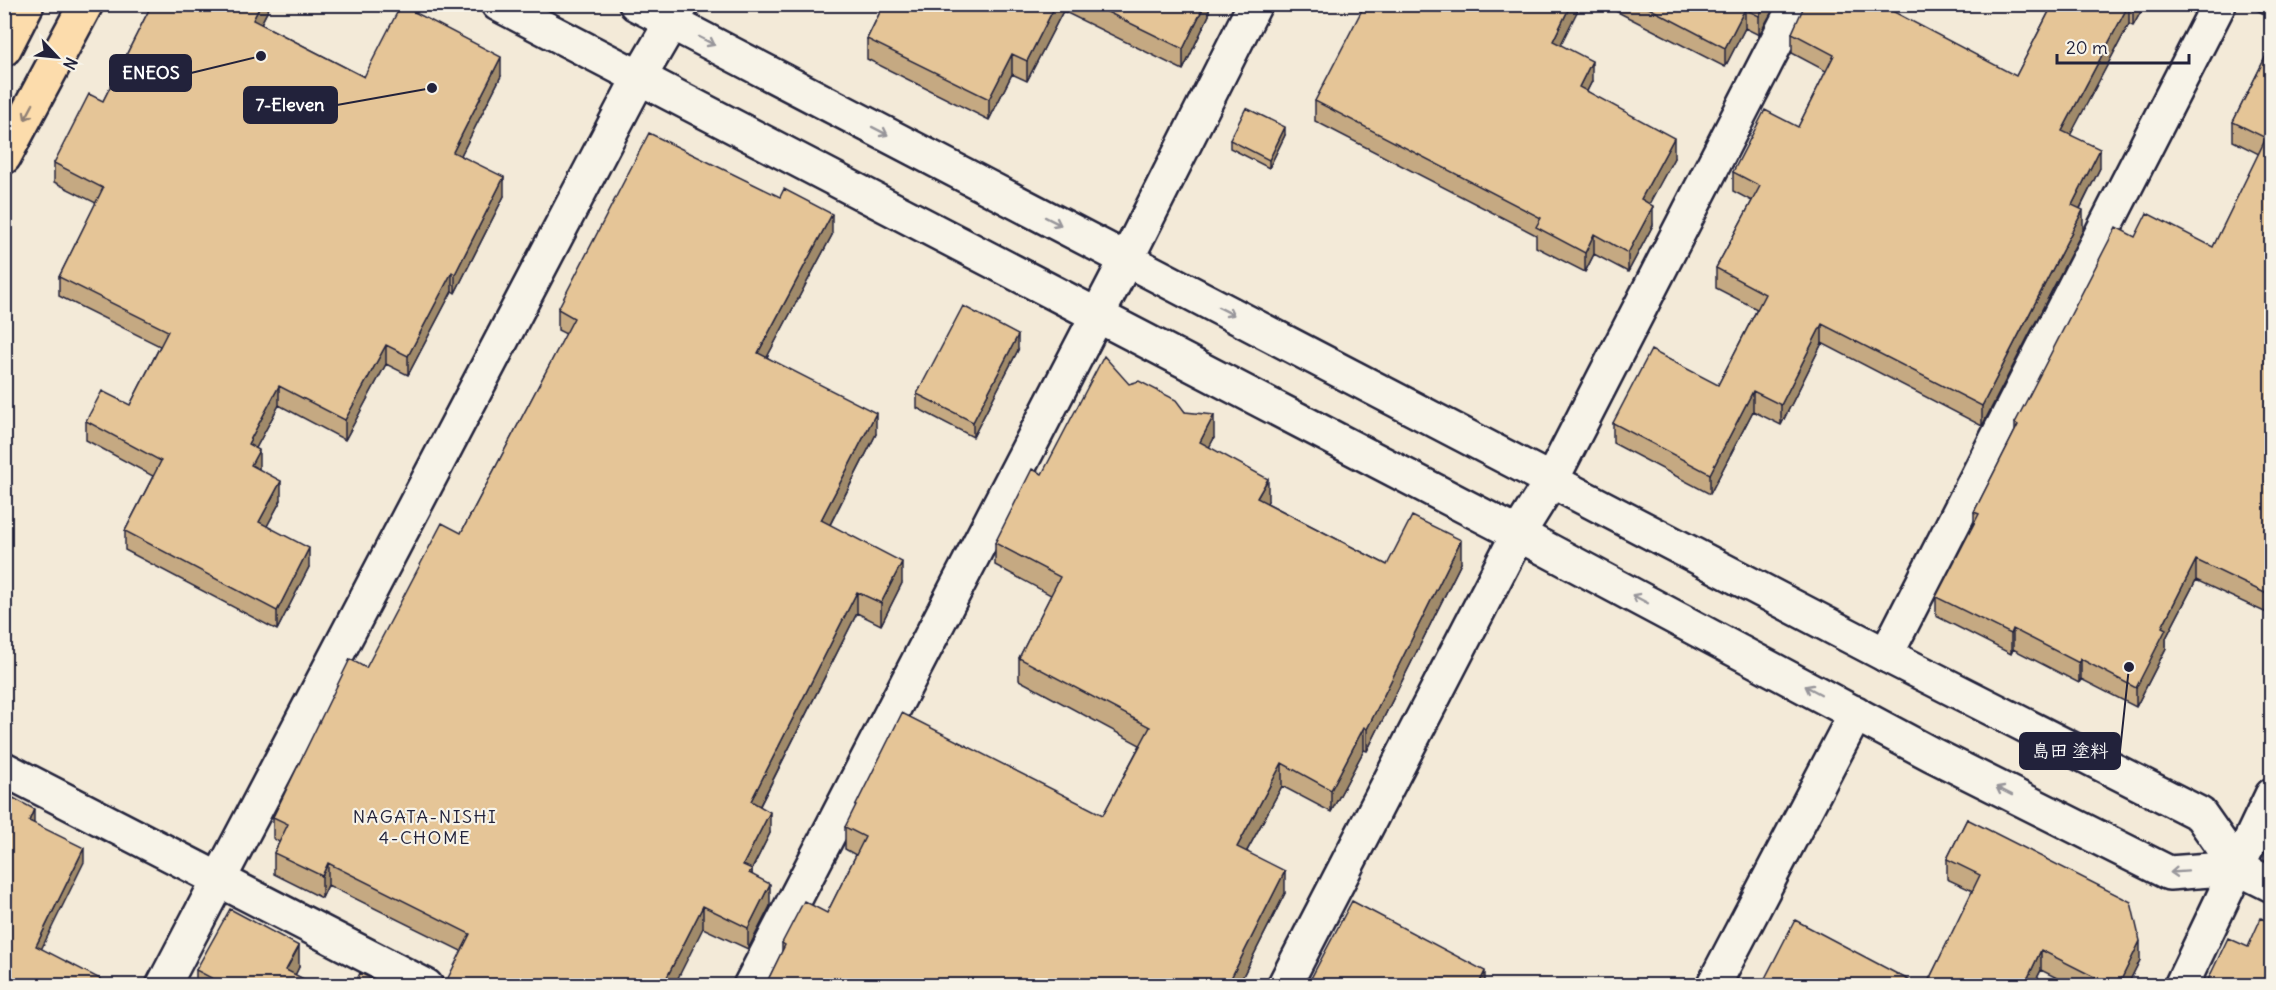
<svg xmlns="http://www.w3.org/2000/svg" width="2276" height="990" viewBox="0 0 2276 990" font-family="Delius,'Klee One',sans-serif">
  <style>
    .lines { fill: none; stroke-linecap: round; stroke-linejoin: round }
    .street-casing { stroke: #22223b; stroke-width: 38 }
    .secondary-casing { stroke: #22223b; stroke-width: 38 }
    .highway-casing { stroke: #22223b; stroke-width: 38 }
    .street { stroke: #f7f3e8; stroke-width: 33 }
    .secondary { stroke: #f7f3e8; stroke-width: 33 }
    .highway { stroke: #fcdcac; stroke-width: 33 }
    .wall { fill: #c5a982; stroke: #22223b; stroke-width: 1.5 }
    .shaded-wall { fill: #a08a6a; stroke: #22223b; stroke-width: 1.5 }
    .building { fill: #e5c597; stroke: #22223b; stroke-width: 1.5 }
    .oneway { stroke: #97959a }
    .oneway2 { stroke: #8f7f74 }
    .labels { text-anchor: middle; dominant-baseline: central; stroke-width: 4.5; stroke-linejoin: round; paint-order: stroke }
    .neighbourhood-label { font-size: 18px; letter-spacing: 1.5px; fill: #22223b; stroke: #f7f3e8 }
    .leader { fill: none; stroke: #22223b; stroke-width: 2 }
    .callout-dot { fill: #22223b; stroke: #f7f3e8; stroke-width: 2 }
    .callout { fill: #22223b; stroke: #22223b; stroke-width: 2 }
    .callout-label { font-size: 18px; text-anchor: middle; font-weight: bold; fill: #fff }
  </style>
  <rect width="100%" height="100%" fill="#f3ead8"/>
  <filter id="ink" filterUnits="userSpaceOnUse"><feTurbulence type="fractalNoise" baseFrequency=".0167" numOctaves="2"/><feDisplacementMap in="SourceGraphic" scale="12" xChannelSelector="R" yChannelSelector="G"/><feConvolveMatrix kernelMatrix="1 2 1 2 8 2 1 2 1" color-interpolation-filters="sRGB"/></filter>
  <g filter="url(#ink)">
    <g class="lines">
      <g class="street-casing">
        <path id="street" d="M1886,655L2219,4
          M4,769L426,986
          M2238,868L2272,885
          M163,986L639,78L682,4
          M1284,986L1518,534L1551,481L1796,4
          M1713,986L1856,713"/>
      </g>
      <g class="secondary-casing">
        <path id="secondary" d="M498,4L1518,534L1931,754L2169,873L2238,868
          M636,4L1886,655L2200,814L2238,868
          M750,986L1126,260L1255,4
          M2181,986L2272,795"/>
      </g>
      <g class="highway-casing">
        <path id="highway" d="M4,49L27,4
          M4,157L86,4"/>
      </g>
      <use href="#street" class="street"/>
      <use href="#secondary" class="secondary"/>
      <use href="#highway" class="highway"/>
    </g>
    <path class="wall" d="M152,4H271L261,24L364,77L501,76L461,155L504,196L455,293L452,291L408,375L386,364L345,440L279,405L256,448L259,470L281,500L267,526L309,567L277,630L125,550V531L153,476L86,440V421L130,405L160,346L59,296V277L96,203L54,182V163L103,101Z
      M884,4H1209V15L1183,70L1063,11L1027,81L1012,74L989,120L867,59V39Z
      M1602,4H1776L1759,35L1745,28L1725,67Z
      M2053,4H2145L2133,26L2129,24L2070,135L2100,168L2080,209L2083,230L1982,426L1822,343L1781,425L1753,411L1710,494L1613,443V423L1718,385L1757,309L1716,288V268L1752,201L1733,191V172L1798,127L1826,71L1792,53V33L2016,76Z
      M2246,4H2271V18Z
      M1560,45L1592,81L1587,91L1674,158L1649,203L1653,225L1628,272L1594,254L1585,272L1536,247V235L1315,121V101Z
      M2271,46V615L2196,580L2166,638V648L2136,707L2081,679L2079,683L2013,649L2011,654L1936,616V597L1974,523V512L2015,431V423L2135,237L2213,247L2259,154L2233,141V122Z
      M1285,135L1269,168L1230,148V140Z
      M832,235L767,357L876,434L830,525L902,583L881,625L857,613L760,806L770,833L752,869V874L770,906L748,949L703,928L461,951L328,885L322,898L274,874V853L279,842L273,838V817L366,668L461,533L566,334L558,330V309Z
      M1018,350L973,437L917,408V394Z
      M1129,384L1185,412L1214,438L1209,447L1268,501L1267,503L1387,565L1461,563L1367,751L1364,750L1331,812L1282,786L1247,851L1285,893L1238,986H765L782,952V943L827,913L856,855L845,849V827L1103,815L1140,745L1019,680V658L1051,595L995,565V543L1042,474Z
      M1967,819L2140,960L2127,986H2073L2041,970L2033,986H1926L1973,891L1947,879V859Z
      M299,967L295,975L317,986H196V970Z"/>
    <path class="shaded-wall" d="M261,4H271L253,39V20Z
      M1056,4H1063V11L1027,81V61Z
      M1205,4H1209V15L1183,70V49Z
      M1571,4H1581L1553,60V41Z
      M1765,4H1776L1759,35V16Z
      M2129,4V24L2062,151V131Z
      M2134,4H2145L2133,26V7Z
      M1745,9V28L1725,67V48Z
      M1012,54V74L989,120V99Z
      M501,57V76L453,171V152Z
      M1592,61V81L1579,107V87Z
      M1285,127V135L1269,168V160Z
      M1674,138V158L1641,219V199Z
      M2100,149V168L2072,224V205Z
      M504,177V196L455,293V274Z
      M1653,206V225L1628,272V253Z
      M2083,210V230L1982,426V406Z
      M832,214V235L758,374V353Z
      M1594,234V254L1585,272V253Z
      M452,272V291L408,375V356Z
      M1822,324V343L1781,425V405Z
      M1018,335V350L973,437V422Z
      M386,345V364L345,440V420Z
      M279,386V405L248,463V444Z
      M1753,391V411L1710,494V474Z
      M876,413V434L821,542V520Z
      M1214,415V438L1200,465V442Z
      M259,450V469L251,484V465Z
      M1268,479V501L1257,521V498Z
      M281,481V500L259,541V522Z
      M2271,516V535L2264,531Z
      M1461,540V563L1367,751V729Z
      M309,548V567L277,630V611Z
      M2196,560V580L2166,638V648L2136,707V688L2162,627Z
      M902,562V583L881,625V603Z
      M857,592V613L751,823V801Z
      M2013,629V649L2011,654V634Z
      M2081,659V679L2079,683V663Z
      M1364,727V750L1331,812V790Z
      M1282,763V786L1237,869V847Z
      M34,809V824L29,821Z
      M770,812V833L752,869V890L743,865Z
      M84,848V862L36,960V946Z
      M328,863V885L322,898V876Z
      M1285,871V893L1238,986H1227Z
      M770,884V906L748,949V928Z
      M703,906V928L674,986H664V983Z
      M2140,941V960L2127,986H2118Z
      M299,946V967L290,986L286,970Z
      M2041,950V970L2033,986H2024Z
      M1485,971V986H1478Z"/>
    <path class="building" d="M152,4H261L253,20L364,77L401,5L501,57L453,152L504,177L455,274L452,272L408,356L386,345L345,420L279,386L248,444L259,450L251,465L281,481L259,522L309,548L277,611L125,531L161,461L86,421L102,391L130,405L168,331L59,277L103,188L54,163L89,94L103,101Z
      M884,4H1056L1027,61L1012,54L989,99L867,39Z
      M1091,4H1205L1183,49Z
      M1365,4H1571L1553,41L1592,61L1579,87L1674,138L1641,199L1653,206L1628,253L1594,234L1585,253L1536,227L1541,218L1315,101Z
      M1641,4H1765L1759,16L1745,9L1725,48Z
      M1805,4H1879L2016,76L2053,4H2129L2062,131L2100,149L2072,205L2083,210L1982,406L1822,324L1781,405L1753,391L1710,474L1613,423L1651,350L1718,385L1765,294L1716,268L1760,186L1733,172L1765,110L1798,127L1834,55L1792,33Z
      M2271,46V516L2264,531L2271,534V596L2196,560L2162,627L2166,629L2136,688L2081,659L2079,663L2013,629L2011,634L1936,597L1979,514L1974,512L2018,425L2015,423L2116,227L2135,237L2147,213L2213,247L2266,138L2233,122Z
      M1246,108L1285,127L1269,160L1230,140Z
      M649,133L780,197L784,189L832,214L758,353L876,413L821,520L902,562L881,603L857,592L751,801L770,812L743,865L752,869L749,873L770,884L748,928L703,906L664,983L668,986H444L470,934L328,863L322,876L274,853L288,824L273,817L350,659L366,668L442,523L461,533L574,318L558,309Z
      M963,306L1018,335L973,422L917,394Z
      M1104,356L1129,384L1139,381L1176,400L1185,412L1214,415L1200,442L1268,479L1257,498L1387,565L1412,516L1461,540L1367,729L1364,727L1331,790L1282,763L1237,847L1285,871L1227,986H765L785,945L782,943L804,901L827,913L865,837L845,827L902,713L1103,815L1150,727L1019,658L1060,577L995,543L1032,469L1042,474Z
      M4,793L34,809L29,821L84,848L36,946L110,984L109,986H4Z
      M1967,819L2131,902L2140,941L2118,986H2112L2041,950L2024,986H1926L1980,875L1947,859Z
      M1352,901L1485,971L1478,986H1307Z
      M230,909L299,946L286,970L317,986H220L221,983L196,970Z
      M2261,918L2271,923V986H2205L2228,938L2248,947Z
      M1795,920L1920,986H1761Z
      M360,973L386,986H354Z"/>
    <defs><path id="oneway-shaft" d="M-6 0H5M1.5-3L5.5 0L1.5 3" fill="none" stroke-width="1.6" stroke-linecap="round" stroke-linejoin="round" transform="scale(1.5)"/></defs>
    <g class="oneway">
      <use href="#oneway-shaft" transform="translate(707 41) rotate(27)"/>
      <use href="#oneway-shaft" transform="translate(880 131) rotate(27)"/>
      <use href="#oneway-shaft" transform="translate(1053 221) rotate(27)"/>
      <use href="#oneway-shaft" transform="translate(1226 311) rotate(27)"/>
      <use href="#oneway-shaft" transform="translate(1640 599) rotate(-152)"/>
      <use href="#oneway-shaft" transform="translate(1813 690) rotate(-152)"/>
      <use href="#oneway-shaft" transform="translate(2004 791) rotate(-153)"/>
      <use href="#oneway-shaft" transform="translate(2179 872) rotate(176)"/>
    </g>
    <use class="oneway2" href="#oneway-shaft" transform="translate(29 112) rotate(118)"/>
  </g>
  <g class="labels">
    <g class="neighbourhood-label">
      <text x="425" y="816">NAGATA-NISHI<tspan x="425" dy="21">4-CHOME</tspan></text>
    </g>
  </g>
  <path class="leader" d="M261 56L191 73M432 88L337 105M2129 667L2120 751"/>
  <g class="callout-dot">
    <circle cx="261" cy="56" r="6"/>
    <circle cx="432" cy="88" r="6"/>
    <circle cx="2129" cy="667" r="6"/>
  </g>
  <g class="callout">
    <rect x="110" y="55" width="81" height="36" rx="6"/>
    <rect x="244" y="87" width="93" height="36" rx="6"/>
    <rect x="2020" y="733" width="100" height="36" rx="6"/>
  </g>
  <g class="callout-label">
    <text x="151" y="79">ENEOS</text>
    <text x="290" y="111">7-Eleven</text>
    <text x="2070" y="757">島田 塗料</text>
  </g>
  <rect width="2276" height="990" fill="none" stroke="#f7f3e8" stroke-width="24"/>
  <rect x="12" y="12" width="2252" height="966" fill="none" stroke="#22223b" stroke-width="2" filter="url(#ink)"/>
  <g transform="translate(57 57) rotate(116)" stroke="#f7f3e8" stroke-width="4.5" paint-order="stroke">
  <path d="M0-4.5L10 22L0 15L-10 22Z" fill="#22223b"/>
  <text y="-9" font-size="16" font-weight="bold" text-anchor="middle" fill="#22223b">N</text>
  </g>
  <path d="M2057 54v9h132v-9" fill="none" stroke="#22223b" stroke-width="3"/>
  <text x="2066" y="54" font-size="18" fill="#22223b" stroke="#f7f3e8" stroke-width="4.5" paint-order="stroke">20 m</text>
</svg>
